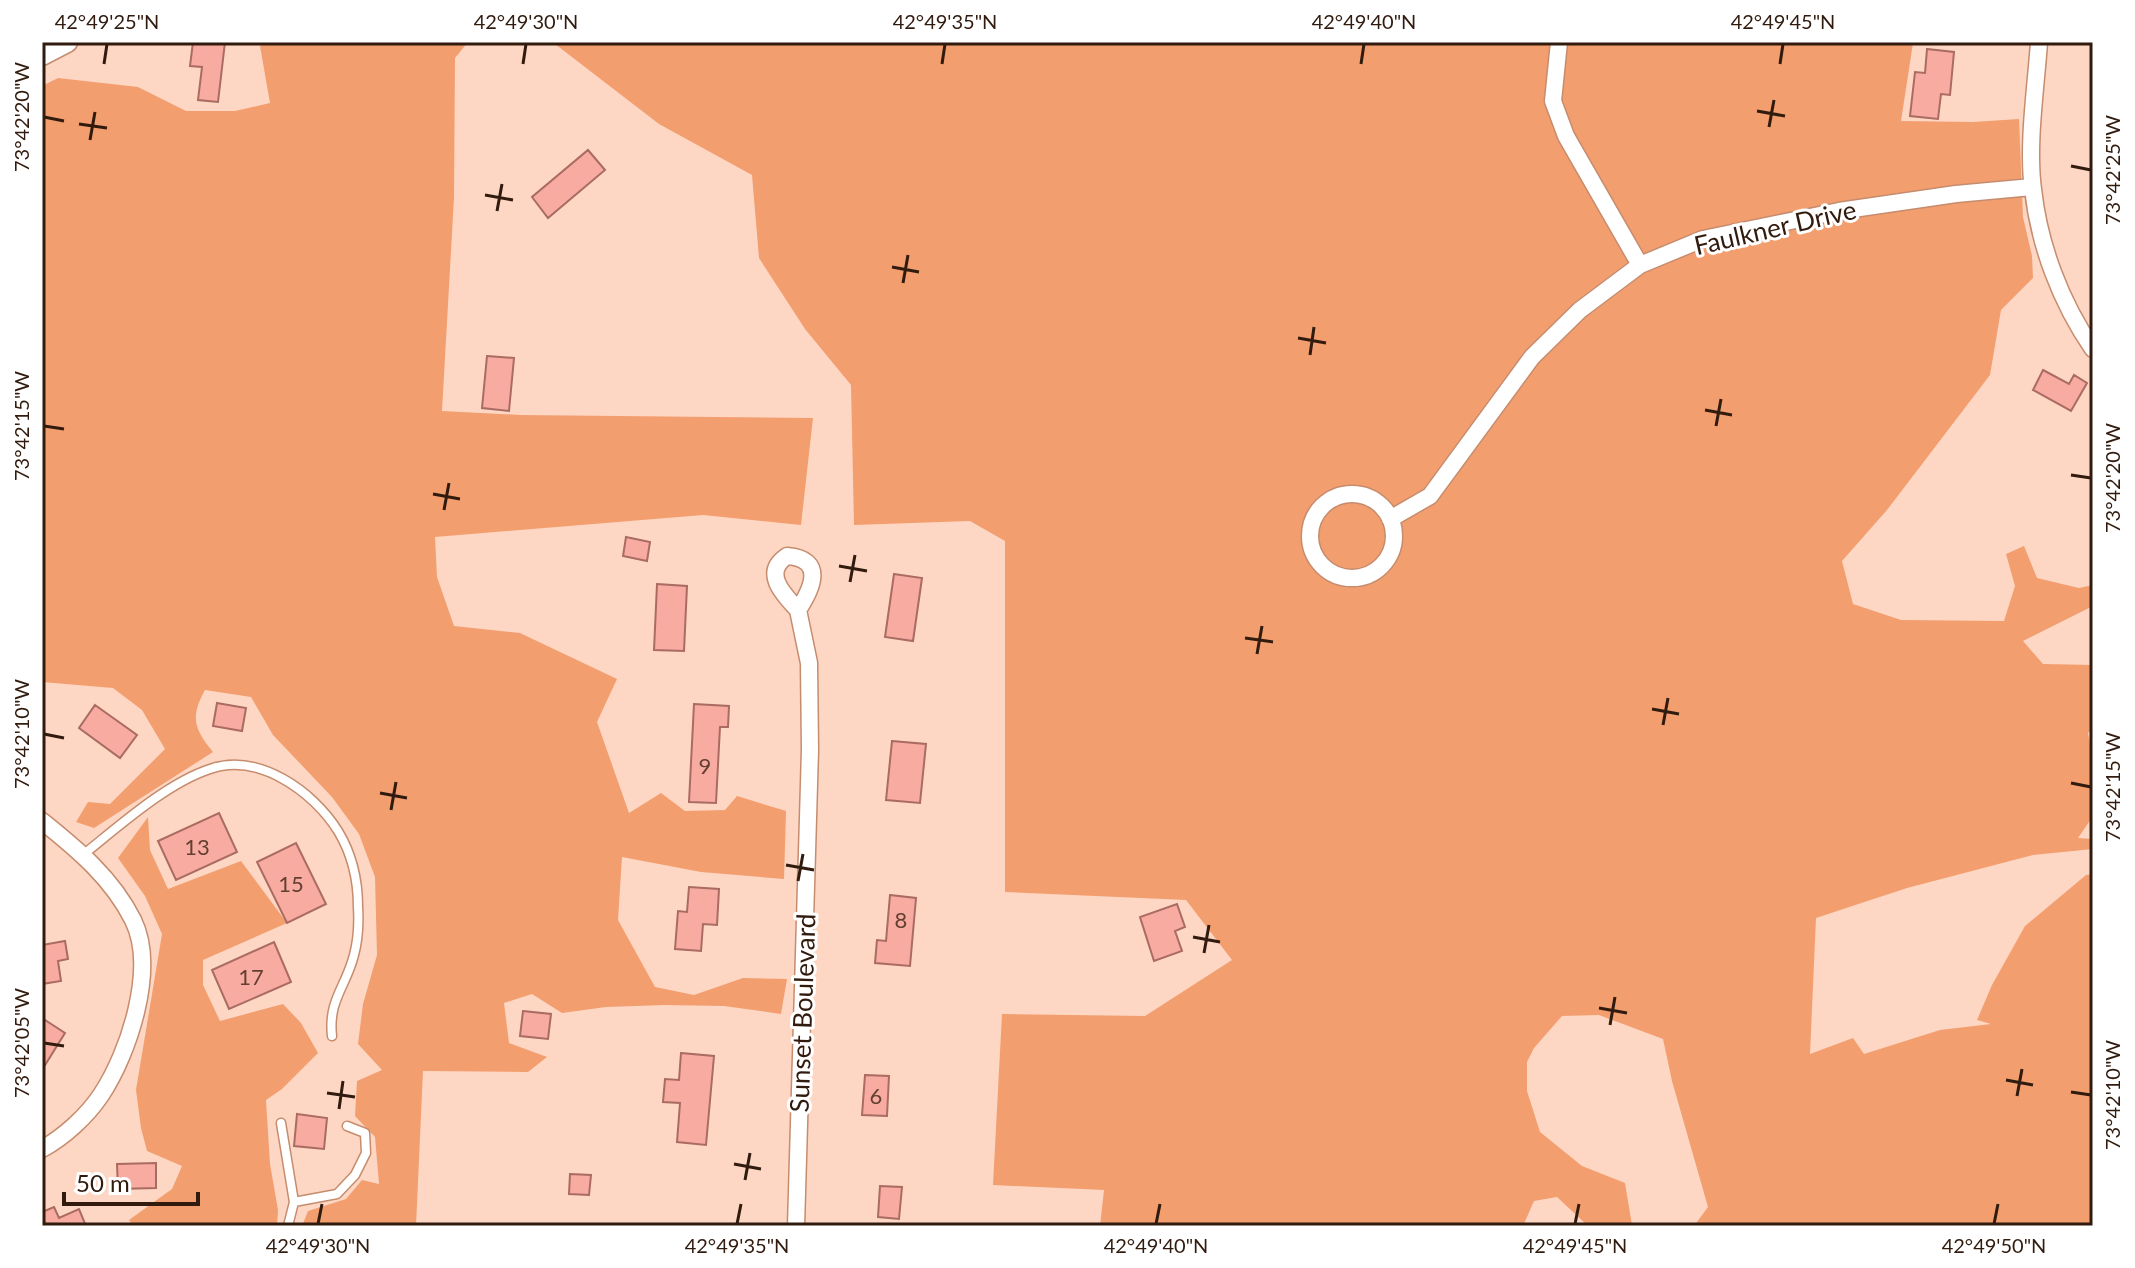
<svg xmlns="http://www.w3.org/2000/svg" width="2135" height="1268" viewBox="0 0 2135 1268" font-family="Lato,sans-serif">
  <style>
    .green { fill: #f39e6f }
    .building { fill: #f8aba0; stroke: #aa6b62; stroke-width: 2 }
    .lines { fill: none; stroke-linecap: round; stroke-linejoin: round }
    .service-casing { stroke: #c68c6e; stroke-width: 11 }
    .minor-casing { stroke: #c68c6e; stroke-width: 19 }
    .tertiary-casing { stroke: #c68c6e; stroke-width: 23 }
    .service { stroke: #fff; stroke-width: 8 }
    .minor { stroke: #fff; stroke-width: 16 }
    .tertiary { stroke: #fff; stroke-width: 20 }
    .ticks { fill: none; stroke: #311b0e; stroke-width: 3 }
    .labels { text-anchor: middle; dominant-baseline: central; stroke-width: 6; stroke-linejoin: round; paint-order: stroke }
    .number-label { font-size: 22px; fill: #633f32 }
    .street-label { font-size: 26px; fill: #311b0e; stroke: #fff }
    .neatline { fill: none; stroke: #311b0e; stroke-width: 3 }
    .ticks-label { font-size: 20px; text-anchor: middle; fill: #311b0e }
  </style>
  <rect width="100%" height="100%" fill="#fdd7c4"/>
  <path class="green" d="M266,42H468L455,58L454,198L442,411L521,415L813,418L801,525L703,515L435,537L437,577L454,626L520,633L617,679L597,722L629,813L661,793L685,811L725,810L737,796L786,811L784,879L701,872L622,857L618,920L655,987L694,995L743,978L787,979L781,1014L724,1006L665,1005L606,1007L562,1013L532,994L504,1003L509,1043L547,1057L528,1072L423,1071L416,1226H302L308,1211L346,1199L362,1180L379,1184L375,1137L355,1116L357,1081L382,1070L358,1044L363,1004L377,955L375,877L359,834L332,797L273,735L251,697L205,690C190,717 194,729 213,752L94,828L76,822L88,802L110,804L165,749L142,710L113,688L42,682V86L58,78L138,87L186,111H235L270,103L260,46Z
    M543,42H1956L1913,43L1901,121L1973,122L2019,119L2023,217L2032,256L2033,278L2001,310L1990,375L1887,510L1842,561L1853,604L1901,620L2004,621L2015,586L2006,554L2024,546L2037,578L2079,588L2093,585V606L2023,641L2043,664L2093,665V728L2088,733L2093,760V816L2078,838L2093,839V849L2033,855L1907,888L1816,918L1810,1054L1853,1038L1864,1054L1940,1030L1991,1024L1977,1020L1992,985L2025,926L2086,875L2093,874V1226H1694L1708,1207L1672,1081L1663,1039L1599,1015L1562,1016L1534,1048L1527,1062V1091L1540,1132L1582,1166L1625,1183L1632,1225L1588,1226L1557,1197L1534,1201L1523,1226H1100L1104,1190L993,1185L1002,1014L1145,1016L1232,960L1186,900L1005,892V541L970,521L854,525L851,385L805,329L759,258L752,175L659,124L555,44Z
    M148,817L150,850L168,889L241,861L287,923L203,960V985L220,1021L283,1004L301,1023L318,1053L282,1089L266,1100L270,1164L278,1210L277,1226H133L129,1220L172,1189L182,1166L147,1151L141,1128L136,1090L162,934L145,896L118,858Z"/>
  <path class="building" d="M193,42H225L218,102L198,100L202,67L190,66Z
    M1927,49L1954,52L1950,95L1941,94L1938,119L1910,116L1915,72L1925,73Z
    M588,150L605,170L548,218L532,197Z
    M487,356L514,358L509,411L482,408Z
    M2043,370L2069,384L2074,375L2087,383L2071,411L2033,390Z
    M626,537L650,542L647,561L623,556Z
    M894,574L922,578L913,641L885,637Z
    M657,584L687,586L684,651L654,650Z
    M217,703L246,708L242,731L213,726Z
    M694,704L729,706L728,727H720L716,803L689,802Z
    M95,705L137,735L120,758L79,728Z
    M892,741L926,744L920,803L886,800Z
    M219,813L237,852L176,880L158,841Z
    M296,843L326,904L287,923L257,862Z
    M689,887L719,889L717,925L703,924L701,951L675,949L678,911L687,912Z
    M890,895L916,898L910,966L875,963L877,940L886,941Z
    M1177,904L1185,927L1175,931L1182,951L1154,961L1140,917Z
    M65,941L68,959L58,961L61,981L42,984V945Z
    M274,942L291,982L229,1009L212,970Z
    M523,1011L551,1014L548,1039L520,1036Z
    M42,1018L65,1033L42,1070Z
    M681,1053L714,1056L706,1145L677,1142L680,1103L663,1102L665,1079L679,1080Z
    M865,1075L889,1076L887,1116L862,1115Z
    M297,1114L327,1118L324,1149L294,1146Z
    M156,1163V1188L118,1189L117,1164Z
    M570,1174L591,1175L589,1195L569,1194Z
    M880,1186L902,1187L899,1219L878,1217Z
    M54,1207L59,1218L79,1209L86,1226H42L45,1224L42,1212Z"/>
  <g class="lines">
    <g class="service-casing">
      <path id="service" d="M84,854C119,826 167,783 210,769C258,752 313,791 338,831C352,854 358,880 358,907C359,923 358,940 354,955C346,987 328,1000 332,1036
        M281,1123L294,1202
        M288,1226L294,1202L337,1194L355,1175L366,1153L365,1133L347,1126"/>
    </g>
    <g class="minor-casing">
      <path id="minor" d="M1559,42L1553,101L1566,136L1640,265
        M2039,42C2036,87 2027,145 2033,189C2039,245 2061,303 2093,349
        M1310 536a42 42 0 1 1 84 0a42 42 0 1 1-84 0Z
        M1390,519L1430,496L1532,357L1580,310L1640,265L1703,239L1839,211L1956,194L2032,187
        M787,556C826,559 812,589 798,610C783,594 762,573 787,556Z
        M42,821C77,849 112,878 133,920C157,968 129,1053 101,1095C87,1116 64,1137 42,1149
        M796,1226L810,750L809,663L798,610"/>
    </g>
    <g class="tertiary-casing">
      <path id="tertiary" d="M42,55L67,42"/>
    </g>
    <use href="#service" class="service"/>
    <use href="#minor" class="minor"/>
    <use href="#tertiary" class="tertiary"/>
  </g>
  <path class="ticks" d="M104,64L107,44M523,64L526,44M942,64L945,44M1361,64L1364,44M1780,64L1783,44M1757,111L1785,116M44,117L64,121M79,124L107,128M1769,127L1774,100M90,140L95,112M2071,166L2091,170M485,195L513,200M497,211L502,184M892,267L919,272M903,283L908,255M1298,338L1326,343M1310,355L1314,327M1705,410L1732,415M44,426L64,429M1716,426L1721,399M2071,475L2091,478M433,494L460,499M444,510L449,483M839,566L867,571M850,582L855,555M1245,638L1273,642M1257,654L1262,626M1652,709L1679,714M1663,725L1668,698M44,734L64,738M2071,783L2091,787M380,793L407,798M391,810L396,782M786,865L814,870M798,881L803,854M1193,937L1220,942M1204,953L1209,925M1599,1008L1627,1013M1610,1025L1615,997M44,1043L64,1046M2006,1080L2033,1085M2071,1092L2091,1095M327,1093L355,1097M2017,1096L2022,1069M339,1109L343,1081M734,1164L761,1169M745,1180L750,1153M318,1224L322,1204M737,1224L741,1204M1156,1224L1160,1204M1575,1224L1579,1204M1994,1224L1998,1204"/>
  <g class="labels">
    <g class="number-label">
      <text x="705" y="765">9</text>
      <text x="197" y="846">13</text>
      <text x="291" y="883">15</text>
      <text x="901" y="919">8</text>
      <text x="251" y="976">17</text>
      <text x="876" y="1095">6</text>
    </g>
    <g class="street-label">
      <text transform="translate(1775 227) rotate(-13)">Faulkner Drive</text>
      <text transform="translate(802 1013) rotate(-88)">Sunset Boulevard</text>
    </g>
  </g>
  <rect width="2135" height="1268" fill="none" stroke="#ffffff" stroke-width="88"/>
  <path d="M64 1192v12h134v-12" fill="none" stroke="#311b0e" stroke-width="4"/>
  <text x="76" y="1192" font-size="24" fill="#311b0e" stroke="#ffffff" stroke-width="6" paint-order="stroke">50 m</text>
  <rect x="44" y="44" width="2047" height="1180" class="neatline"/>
  <g class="ticks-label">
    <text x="107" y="29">42°49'25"N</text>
    <text x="526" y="29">42°49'30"N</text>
    <text x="945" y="29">42°49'35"N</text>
    <text x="1364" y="29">42°49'40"N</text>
    <text x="1783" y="29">42°49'45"N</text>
    <text transform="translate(22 117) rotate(-90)" y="7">73°42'20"W</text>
    <text transform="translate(2113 170) rotate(-90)" y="7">73°42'25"W</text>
    <text transform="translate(22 426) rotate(-90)" y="7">73°42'15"W</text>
    <text transform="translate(2113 478) rotate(-90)" y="7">73°42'20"W</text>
    <text transform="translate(22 734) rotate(-90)" y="7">73°42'10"W</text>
    <text transform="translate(2113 787) rotate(-90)" y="7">73°42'15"W</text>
    <text transform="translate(22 1043) rotate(-90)" y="7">73°42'05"W</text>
    <text transform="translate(2113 1095) rotate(-90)" y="7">73°42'10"W</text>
    <text x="318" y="1253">42°49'30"N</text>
    <text x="737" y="1253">42°49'35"N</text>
    <text x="1156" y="1253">42°49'40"N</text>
    <text x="1575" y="1253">42°49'45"N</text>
    <text x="1994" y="1253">42°49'50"N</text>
  </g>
</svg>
